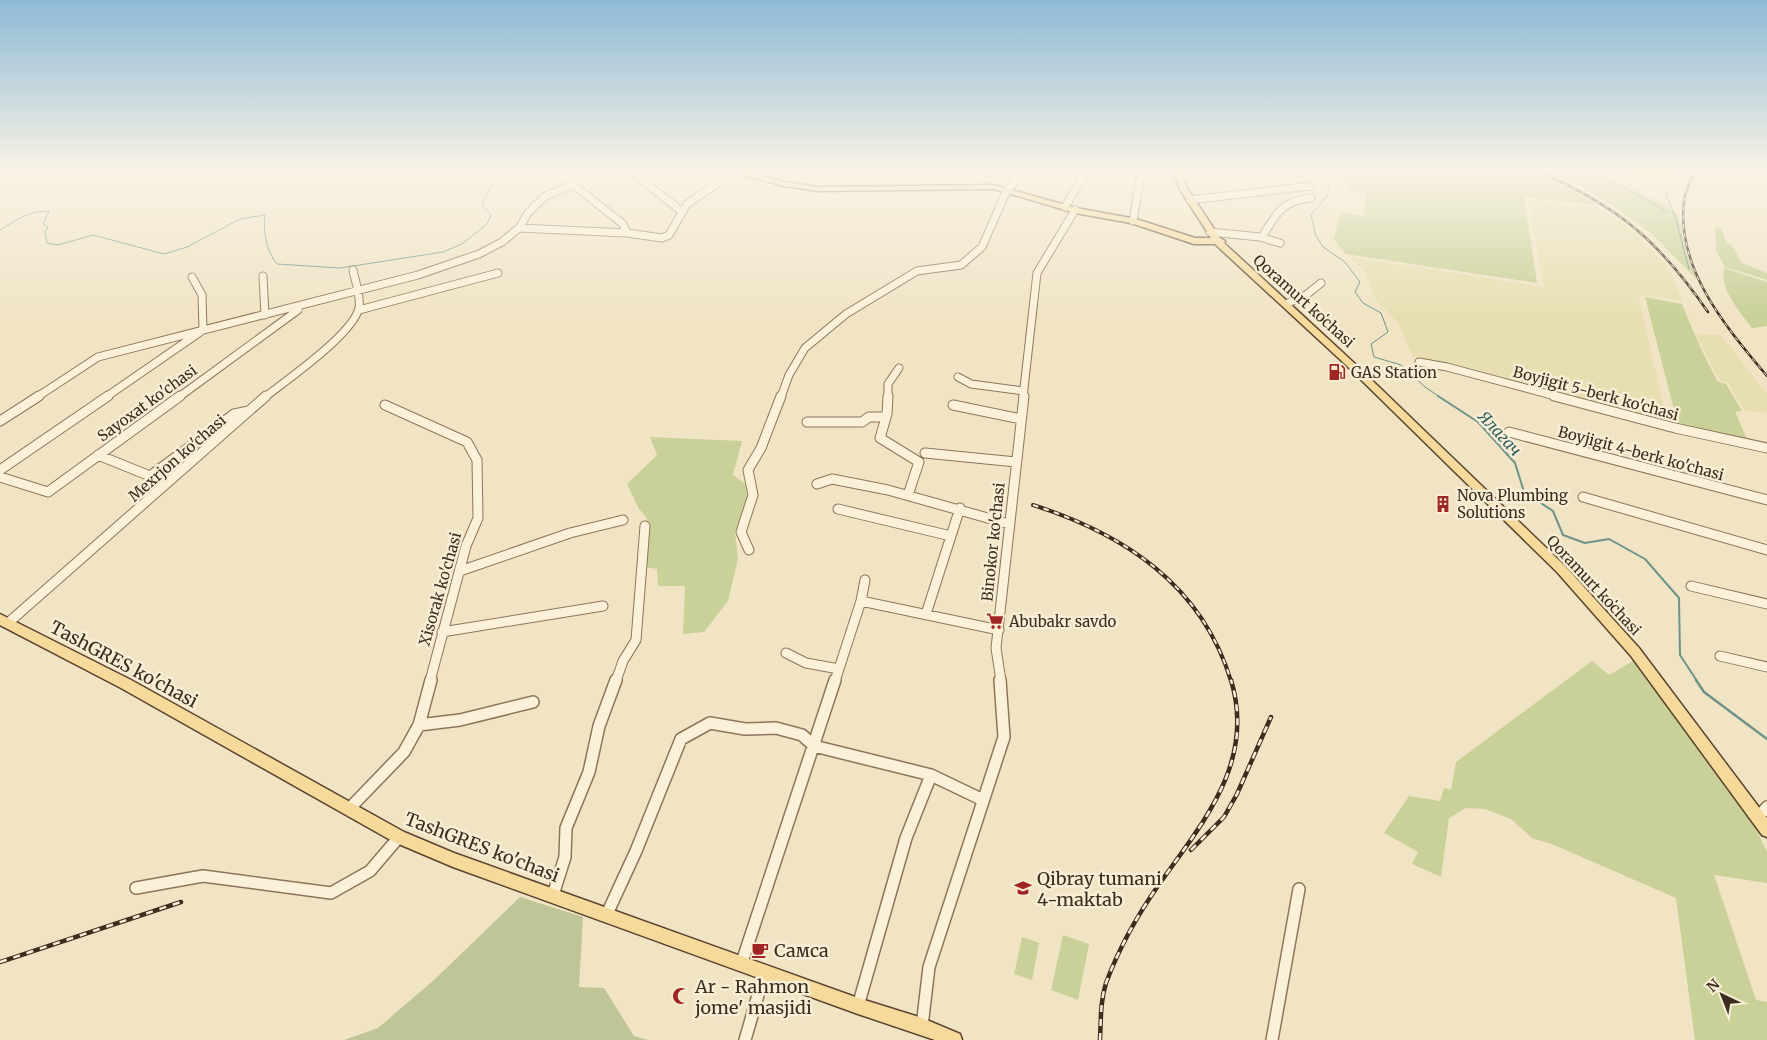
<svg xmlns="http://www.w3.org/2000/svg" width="1767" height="1040" viewBox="0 0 1767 1040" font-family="Merriweather,serif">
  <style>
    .farmland { fill: #e7dfb2 }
    .green { fill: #c9d098 }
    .cemetery { fill: #bfc597 }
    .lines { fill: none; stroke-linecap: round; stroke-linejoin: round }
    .stream-far2 { stroke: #6d938a; stroke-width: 1 }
    .stream-far1 { stroke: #6d938a; stroke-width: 2 }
    .stream { stroke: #6d938a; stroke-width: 2.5 }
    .minor-far2-casing { stroke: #8d755a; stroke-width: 9 }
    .minor-far1-casing { stroke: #8d755a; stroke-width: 11 }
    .minor-casing { stroke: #8d755a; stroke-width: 14 }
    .major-casing { stroke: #5b432e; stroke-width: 3 }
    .minor-far2 { stroke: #fbf1d9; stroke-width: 7 }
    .minor-far1 { stroke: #fbf1d9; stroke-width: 9 }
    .minor { stroke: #fbf1d9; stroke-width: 11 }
    .major { fill: #f5da9b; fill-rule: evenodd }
    .rail-far2-casing { stroke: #3c2d1e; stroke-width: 2.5 }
    .rail-far1-casing { stroke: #3c2d1e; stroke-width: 4 }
    .rail-casing { stroke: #3c2d1e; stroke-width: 4.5 }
    .rail-far2 { stroke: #f8eed5; stroke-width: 1; stroke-dasharray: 4.5; stroke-linecap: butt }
    .rail-far1 { stroke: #f8eed5; stroke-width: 2; stroke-dasharray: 5.5; stroke-linecap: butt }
    .rail { stroke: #f8eed5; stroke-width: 2.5; stroke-dasharray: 7; stroke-linecap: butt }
    .labels { text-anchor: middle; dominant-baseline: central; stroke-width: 5; stroke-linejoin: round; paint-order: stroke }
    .street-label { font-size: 15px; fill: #3c2d1e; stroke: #f8eed5 }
    .poi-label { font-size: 15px; fill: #3c2d1e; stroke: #f8eed5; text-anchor: start }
    .water-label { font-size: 16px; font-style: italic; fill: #2d5d5a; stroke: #f8eed5 }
    .near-street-label { font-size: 18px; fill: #3c2d1e; stroke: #f8eed5 }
    .near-poi-label { font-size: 18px; fill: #3c2d1e; stroke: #f8eed5; text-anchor: start }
  </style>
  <rect width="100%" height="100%" fill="#f1e4c5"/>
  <path class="farmland" d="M1618,172H1673L1666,186L1660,188L1637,176Z
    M1528,200L1599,208L1628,226L1667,265L1683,301L1638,294L1667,421L1413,357L1397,321L1377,302L1364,270L1347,256L1544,287Z
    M1696,334L1721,335L1767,394V413L1745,411L1728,383L1722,382L1716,375Z"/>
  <path class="green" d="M1343,172H1530L1572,190L1596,205L1524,197L1537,283L1346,254L1334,240L1340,213L1364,216L1366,194L1347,190Z
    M1563,172H1594L1616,185H1624L1660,203L1678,214L1687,256L1698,281L1653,235L1614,206L1568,180Z
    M1715,227L1722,229L1726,243L1731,244L1742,263L1767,273V280L1725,267L1716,251Z
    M1724,268L1767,282V326L1752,328C1740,312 1719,289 1724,268Z
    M1645,297L1682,304C1693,331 1704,357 1718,382L1726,384L1742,411L1735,412L1748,441L1678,425Z
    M650,437L742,441L733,475L745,484L747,497L735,532L738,559L728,601L704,632L683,634L685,586H658L657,569L646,567L647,518L639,509L627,484L657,455Z
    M1592,661L1609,675L1633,661L1746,808L1767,852V883L1714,875L1756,1000L1767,1002V1040H1695L1676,898L1554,845L1532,838L1511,819L1485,809L1466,808L1449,818L1441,877L1412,864L1418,852L1384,833L1409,796L1440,801L1444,788L1451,790L1456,762Z
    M1063,935L1089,944L1078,1000L1051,990Z
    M1022,937L1039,943L1032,980L1014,974Z"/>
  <path class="cemetery" d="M520,897L583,917L579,987L604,988L634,1036L648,1040H344L378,1028L434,980Z"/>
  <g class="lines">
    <path class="stream-far2" d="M1323,172L1330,192L1311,215L1316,236L1323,247L1345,262L1360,282L1355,292L1363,303L1381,313L1388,332L1371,344L1374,357L1401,365L1425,387L1440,397
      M1597,172L1667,212
      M1683,172L1666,194L1676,219L1689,269
      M0,230C16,221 30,209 49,212L43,224L48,227L45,232L47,243L58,245L93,235L164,254L187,247L240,219L265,215C263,232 266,251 277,264L340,268L443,252L462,244L487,224L491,215L482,205C488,189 494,181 509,172"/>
    <path class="stream-far1" d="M1438,396L1478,422L1515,463L1524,492L1553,511L1563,535L1585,543L1609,539L1645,559L1679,598L1680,655L1697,681"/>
    <path class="stream" d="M1696,680L1704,692L1767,739"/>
    <g class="minor-far2-casing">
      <path id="minor-far2" d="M557,172L623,224L627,233
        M632,172L681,211
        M1178,177L1228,172
        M1190,200L1311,186
        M1065,207L1086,172
        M1133,221L1141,172
        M519,228L627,233L662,238L669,235L687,204L734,172
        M1210,232L1260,237L1280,243
        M1262,237C1277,213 1281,201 1311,198
        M263,276L265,315
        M1288,303L1306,295L1321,283
        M359,310L498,273
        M1419,362L1447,367L1559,397
        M958,377L971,384L1024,391
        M37,397L98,357L418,275L479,254L502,242L519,228L528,213L544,197L574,184
        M106,397L203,330L202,295L192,277
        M179,397L298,310
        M265,397C287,380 353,334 359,308C361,296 355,281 353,270
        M781,397L789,375L805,348L846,314L917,271L961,265L982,247L1007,190L1013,184L1016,172
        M888,397V384L899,368
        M1023,397L1037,273L1075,210"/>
    </g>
    <g class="minor-far1-casing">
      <path id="minor-far1" d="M888,396L887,414L880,438L919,462L908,495
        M1554,396L1675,428L1767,448
        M385,405L467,442L477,460L478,518L466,546L430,681
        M953,405L1021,419
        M0,421L39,396
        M807,422H862L869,417H886
        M1509,432L1767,500
        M925,453L1016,462
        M98,455L150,476L234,414L249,411
        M0,470L108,396
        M0,477L48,492L180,396
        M817,484L832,479L888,490L1009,524
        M1583,497L1767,550
        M838,509L951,536
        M749,550L741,532L753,495L748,470L761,448L781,396
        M460,571L570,533L623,520
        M1691,586L1767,604
        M861,601L999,630
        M926,614L960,508
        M8,623L266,396
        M442,632L603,606
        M786,653L806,663L839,669
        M1720,656L1767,667
        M616,681L623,661L636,640L645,526
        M835,681L861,601L865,580
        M1001,681L996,648L1024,396"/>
    </g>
    <g class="minor-casing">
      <path id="minor" d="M419,725L460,720L533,702
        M349,809L404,752L419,725L431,680
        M1757,814L1762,813L1767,807
        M136,888L203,876L331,893L370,871L399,837
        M553,895L565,857L566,828L589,772L599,726L616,680
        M607,914L636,851L681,739L710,723L745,729L776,728L802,735L814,746L931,775L983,800
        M742,962L835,680
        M858,1006L906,838L931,775
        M922,1026L929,967L1004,737L1000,680
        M745,1040L765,971
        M1272,1040L1299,889"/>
    </g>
    <g class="major-casing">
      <path id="major" d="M733,172H745L784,182L818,187L994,185L1076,208L1136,219L1195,238H1211L1179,188L1174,172H1182L1187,188L1220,238L1225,241L1224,243L1352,361L1565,566L1639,648L1767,818V837L1762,835L1631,656L1557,572L1346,365L1215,244H1194L1131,223L1075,213L994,189L818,191L784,186Z
        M0,614L131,680L404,832L454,853L858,998L922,1018L960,1034L962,1040H935L858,1014L453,867L394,842L121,688L0,625Z"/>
    </g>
    <use href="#minor-far2" class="minor-far2"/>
    <use href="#minor-far1" class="minor-far1"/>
    <use href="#minor" class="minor"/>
    <use href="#major" class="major"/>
    <g class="rail-far2-casing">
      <path id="rail-far2" d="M1540,172C1619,207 1659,241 1708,312
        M1694,172C1691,181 1685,191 1684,201C1676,269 1726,327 1767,376"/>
    </g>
    <g class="rail-far1-casing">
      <path id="rail-far1" d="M1033,505C1124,534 1202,585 1231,681"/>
    </g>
    <g class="rail-casing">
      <path id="rail" d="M1191,850L1224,817L1237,794L1271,717
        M0,962L181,902
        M1100,1040C1101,1021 1100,1002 1106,983C1119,948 1138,914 1160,883C1203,822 1256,762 1231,680"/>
    </g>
    <use href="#rail-far2" class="rail-far2"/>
    <use href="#rail-far1" class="rail-far1"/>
    <use href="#rail" class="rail"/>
  </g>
  <linearGradient id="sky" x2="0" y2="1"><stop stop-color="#8ebad6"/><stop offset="0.54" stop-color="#f9f3e5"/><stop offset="1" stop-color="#f9f3e5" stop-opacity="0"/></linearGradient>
  <rect width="1767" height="317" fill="url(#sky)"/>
  <defs>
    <g id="fuel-bare" transform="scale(1.35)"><path d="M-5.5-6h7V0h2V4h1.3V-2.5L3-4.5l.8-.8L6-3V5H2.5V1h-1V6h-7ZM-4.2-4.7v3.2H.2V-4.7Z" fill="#a02626" stroke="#f8eed5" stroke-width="2.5" paint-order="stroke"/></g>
    <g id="building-bare" transform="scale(1.35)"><path d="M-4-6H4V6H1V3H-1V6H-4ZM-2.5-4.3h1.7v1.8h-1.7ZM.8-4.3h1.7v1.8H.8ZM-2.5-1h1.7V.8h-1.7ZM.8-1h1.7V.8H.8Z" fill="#a02626" stroke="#f8eed5" stroke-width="2.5" paint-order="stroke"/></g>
    <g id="supermarket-bare" transform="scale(1.35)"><path d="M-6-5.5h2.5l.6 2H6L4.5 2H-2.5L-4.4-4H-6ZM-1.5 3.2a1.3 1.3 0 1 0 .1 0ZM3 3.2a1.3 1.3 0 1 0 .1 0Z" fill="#a02626" stroke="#f8eed5" stroke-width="2.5" paint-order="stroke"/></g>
    <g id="school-bare" transform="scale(1.35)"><path d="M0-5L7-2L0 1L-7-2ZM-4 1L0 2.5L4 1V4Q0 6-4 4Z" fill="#a02626" stroke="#f8eed5" stroke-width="2.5" paint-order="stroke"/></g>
    <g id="cafe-bare" transform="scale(1.35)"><path d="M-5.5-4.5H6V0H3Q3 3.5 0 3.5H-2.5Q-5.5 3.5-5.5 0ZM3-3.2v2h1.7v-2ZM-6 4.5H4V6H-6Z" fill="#a02626" stroke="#f8eed5" stroke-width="2.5" paint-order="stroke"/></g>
    <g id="mosque-bare" transform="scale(1.35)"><path d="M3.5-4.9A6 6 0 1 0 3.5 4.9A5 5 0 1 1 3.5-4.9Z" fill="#a02626" stroke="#f8eed5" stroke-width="2.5" paint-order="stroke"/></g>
  </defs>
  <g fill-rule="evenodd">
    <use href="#fuel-bare" x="1337" y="372"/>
    <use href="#building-bare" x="1443" y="504"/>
    <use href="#supermarket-bare" x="995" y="621"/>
    <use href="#school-bare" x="1023" y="888"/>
    <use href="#cafe-bare" x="760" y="950"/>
    <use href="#mosque-bare" x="681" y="996"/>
  </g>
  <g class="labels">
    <g class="street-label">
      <text transform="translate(1304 301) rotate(42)">Qoramurt koʻchasi</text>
      <text transform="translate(1596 393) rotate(15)">Boyjigit 5-berk ko'chasi</text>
      <text transform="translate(147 403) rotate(-36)">Sayoxat ko'chasi</text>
      <text transform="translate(1641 453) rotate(15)">Boyjigit 4-berk ko'chasi</text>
      <text transform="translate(177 458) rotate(-41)">Mexrjon ko'chasi</text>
      <text transform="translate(993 542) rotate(-84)">Binokor ko'chasi</text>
      <text transform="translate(1594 585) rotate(47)">Qoramurt koʻchasi</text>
      <text transform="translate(440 589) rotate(-74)">Xisorak ko'chasi</text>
    </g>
    <g class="poi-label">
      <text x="1351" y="372">GAS Station</text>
      <text x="1457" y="495">Nova Plumbing<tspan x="1457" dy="17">Solutions</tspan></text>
      <text x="1009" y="621">Abubakr savdo</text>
    </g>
    <g class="water-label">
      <text transform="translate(1500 433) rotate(47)">Ялагач</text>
    </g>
    <g class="near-street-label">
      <text transform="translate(124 664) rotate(28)">TashGRES ko'chasi</text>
      <text transform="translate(482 847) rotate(21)">TashGRES ko'chasi</text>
    </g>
    <g class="near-poi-label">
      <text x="1037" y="878">Qibray tumani<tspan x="1037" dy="21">4-maktab</tspan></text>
      <text x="774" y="950">Самса</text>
      <text x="695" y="986">Ar - Rahmon<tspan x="695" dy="21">jome' masjidi</tspan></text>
    </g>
  </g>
  <g transform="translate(1722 995) rotate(317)" stroke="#f8eed5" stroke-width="4" paint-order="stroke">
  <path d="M0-4L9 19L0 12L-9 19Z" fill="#3c2d1e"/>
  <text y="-8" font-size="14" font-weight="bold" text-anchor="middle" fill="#3c2d1e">N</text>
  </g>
</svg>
